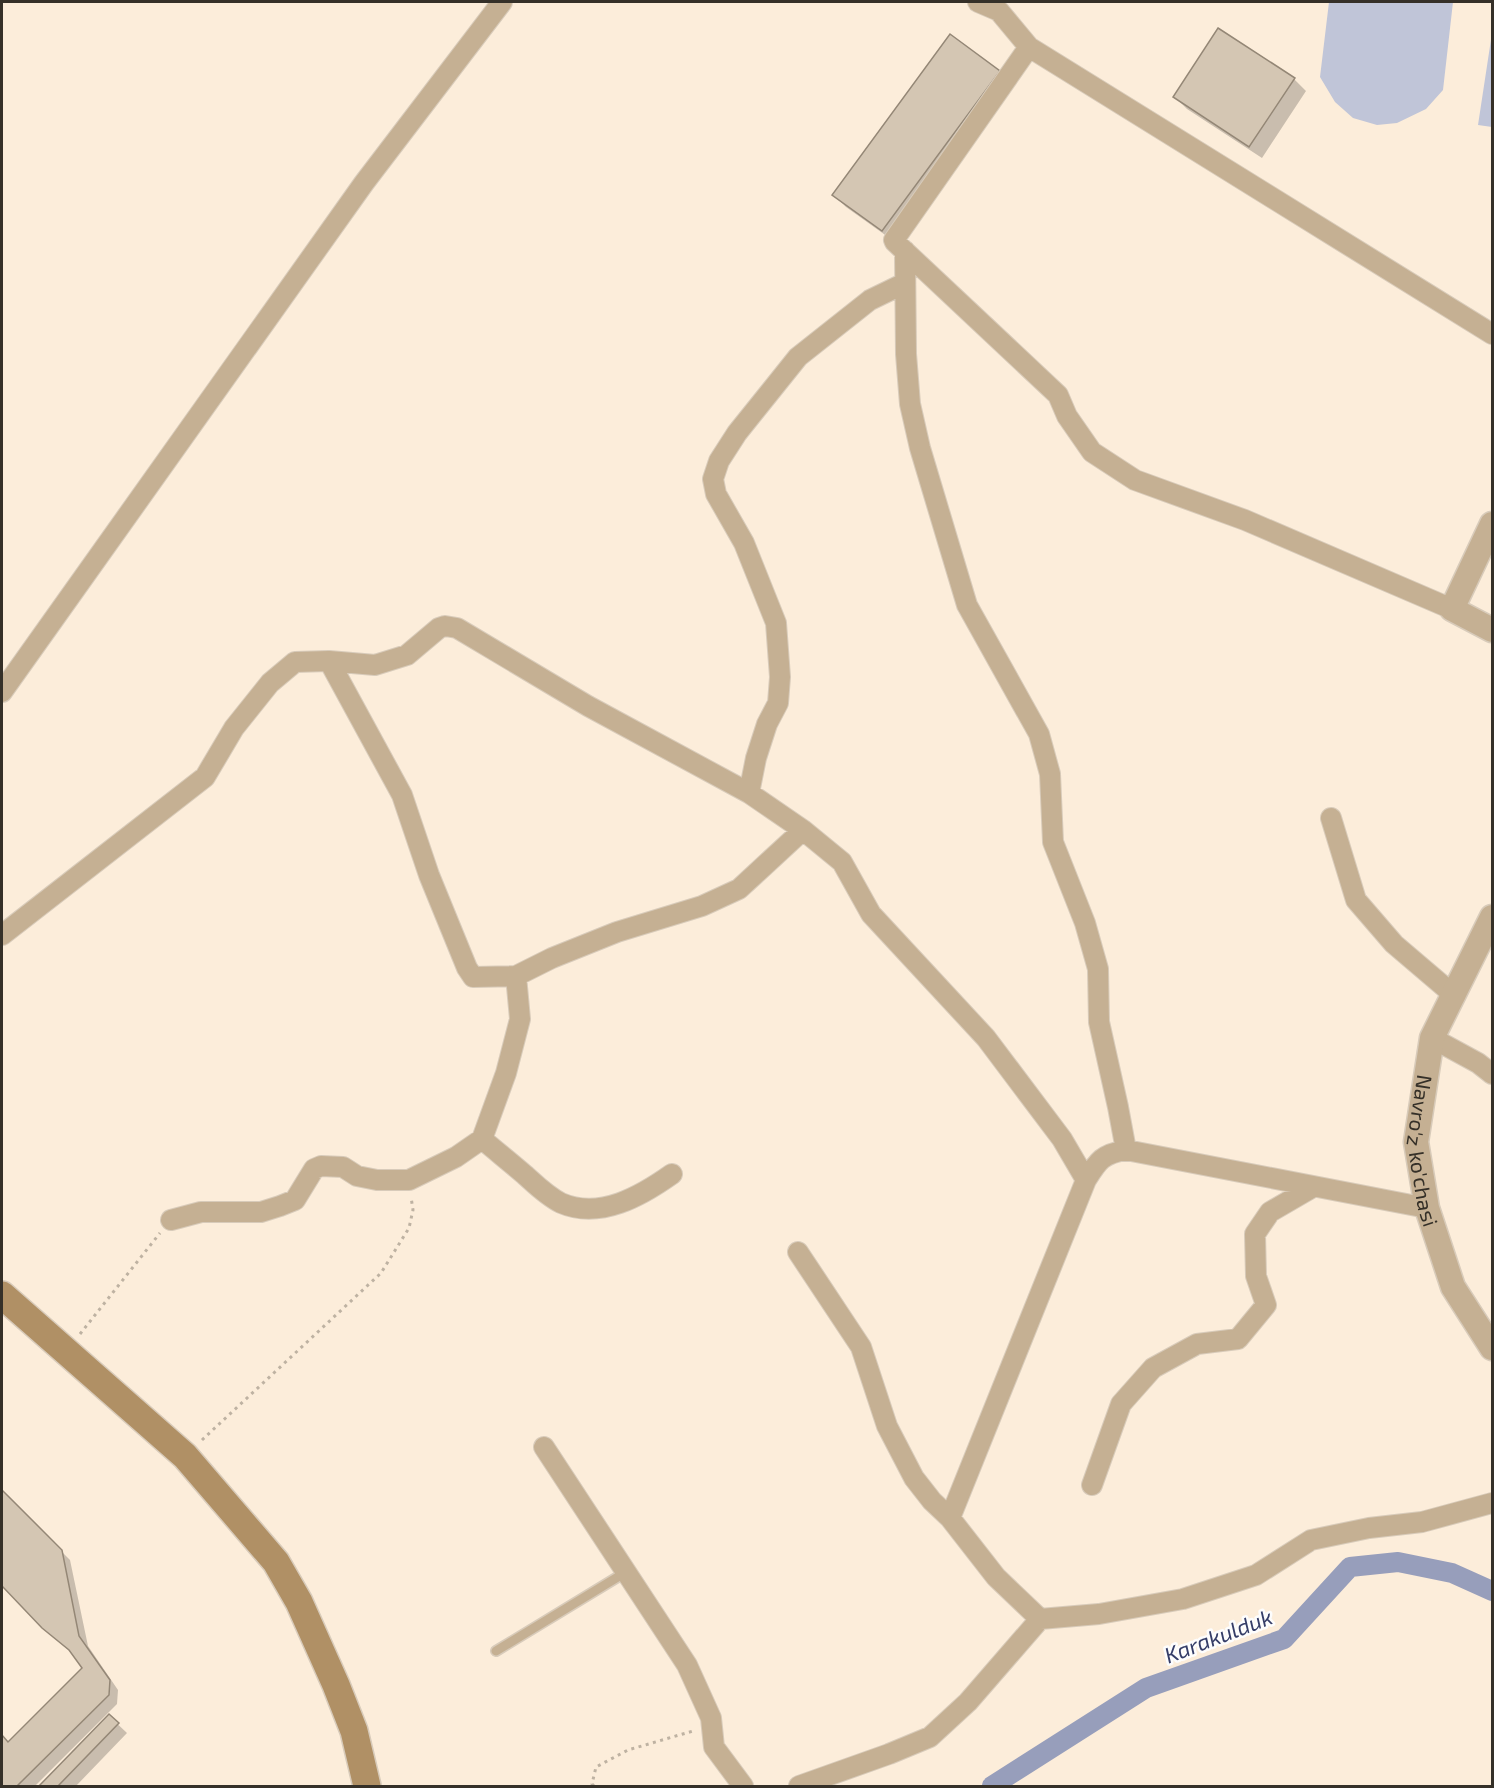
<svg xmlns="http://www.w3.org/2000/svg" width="1494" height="1788" viewBox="0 0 1494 1788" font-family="'Exo 2',sans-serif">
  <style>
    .green { fill: #c0c5d8 }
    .shadow { fill: #0003 }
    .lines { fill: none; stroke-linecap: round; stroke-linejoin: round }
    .canal { stroke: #979ebb; stroke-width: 20 }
    .building { fill: #d4c6b3; stroke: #948776; stroke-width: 1.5 }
    .service-casing { stroke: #d8cbba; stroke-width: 12 }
    .minor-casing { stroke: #d8cbba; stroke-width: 22 }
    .tertiary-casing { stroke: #d8cbba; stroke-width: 27 }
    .secondary-casing { stroke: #d8cbba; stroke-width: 30 }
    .path { stroke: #beb2a2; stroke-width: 3; stroke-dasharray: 3 4.5; stroke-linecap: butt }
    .service { stroke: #c5b093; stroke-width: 9 }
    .minor { stroke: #c5b093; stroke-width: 20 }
    .tertiary { stroke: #c5b093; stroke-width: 24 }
    .secondary { stroke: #b09065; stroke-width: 27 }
    .labels { text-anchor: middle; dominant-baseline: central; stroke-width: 5; stroke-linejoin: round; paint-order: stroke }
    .street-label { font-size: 21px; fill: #353028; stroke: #fdfdfd }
    .water-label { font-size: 22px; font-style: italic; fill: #353d67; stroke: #fdfdfd }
  </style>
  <rect width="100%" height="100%" fill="#fcedda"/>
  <path class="green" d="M1329,2H1453L1443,90L1426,109L1397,123L1377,125L1353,118L1335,102L1320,77Z
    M1492,33V127L1478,125Z"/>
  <path class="shadow" d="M999,72L1011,84L895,242L846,207L834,195Z
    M1294,79L1306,91L1262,158L1187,109L1175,97Z
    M2,1492L70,1560L88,1646L118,1690L117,1704L35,1786H2V1737L8,1744L84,1668L73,1654L53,1637L2,1584Z
    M109,1716L127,1733L76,1786H41Z"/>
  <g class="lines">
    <path class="canal" d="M992,1786L1146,1688L1284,1639L1350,1567L1398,1562L1452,1573L1492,1591"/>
  </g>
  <path class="building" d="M1218,28L1295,78L1249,147L1173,97Z
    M950,34L1000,71L882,231L832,195Z
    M2,1490L62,1550L79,1636L110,1680L109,1695L17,1786H2V1735L8,1742L82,1668L69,1650L42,1628L2,1586Z
    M109,1714L119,1723L58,1786H39Z"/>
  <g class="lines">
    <g class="service-casing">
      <path id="service" d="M496,1651L626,1572"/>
    </g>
    <g class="minor-casing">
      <path id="minor" d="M978,2L999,11L1029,47L1492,334
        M1029,47L894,240L895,242L1058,395L1067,416L1092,452L1135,480L1245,520L1452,609
        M905,251L906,354L910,404L920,448L967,605L1039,734L1050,774L1053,842L1085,923L1098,969L1099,1022L1118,1107L1126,1150
        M329,661L402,795L429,875L467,968L473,977L516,976L552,958L617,932L702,906L739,889L803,830
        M2,692L364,183L502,2
        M749,793L756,758L767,724L778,703L780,677L776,623L744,543L716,494L713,479L719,461L737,433L798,357L870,300L905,283
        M1331,818L1356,900L1394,944L1455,996
        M2,935L205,777L234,728L270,683L295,662L329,661L375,665L407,655L439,628L445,626L457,628L588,706L749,793L803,830L842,862L871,914L986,1038L1062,1139L1086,1180
        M1432,1038L1478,1063L1492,1074
        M482,1139C496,1151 510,1162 525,1175C536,1185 547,1196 561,1203C600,1220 641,1196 672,1174
        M171,1220L201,1212H261L280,1206L295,1200L314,1169L321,1166L343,1167L357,1176L377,1180H409L456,1157L482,1139L506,1073L520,1019L516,976
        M798,1252L861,1347L887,1426L914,1478L932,1501L950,1518L996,1577L1040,1619L1099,1614L1183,1599L1256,1575L1311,1540L1369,1528L1422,1522L1492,1503
        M544,1447L687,1665L711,1718L714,1747L743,1786
        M1092,1485L1121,1404L1153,1368L1197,1344L1238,1339L1266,1305L1256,1276L1255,1234L1270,1212L1313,1187
        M950,1518L1086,1180C1098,1161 1102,1154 1126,1150L1427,1208
        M799,1786L889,1754L930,1737L968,1702L1040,1619"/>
    </g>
    <g class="tertiary-casing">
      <g id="tertiary">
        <path d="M1492,524L1452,609L1492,630"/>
        <path id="s1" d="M1492,917L1432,1038L1416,1142L1427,1208L1453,1287L1492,1348"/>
      </g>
    </g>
    <g class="secondary-casing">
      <path id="secondary" d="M2,1295L185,1456L276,1562L299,1602L336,1685L354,1731L367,1786"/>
    </g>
    <path class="path" d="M80,1334L160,1233
      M202,1440L381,1273L409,1228L413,1210L411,1197
      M594,1786L592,1784L596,1767L628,1750L693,1731"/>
    <use href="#service" class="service"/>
    <use href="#minor" class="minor"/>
    <use href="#tertiary" class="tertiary"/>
    <use href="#secondary" class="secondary"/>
  </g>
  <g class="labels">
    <g class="street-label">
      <text stroke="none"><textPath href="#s1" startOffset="249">Navro'z ko'chasi</textPath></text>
    </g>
    <g class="water-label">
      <text transform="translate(1218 1635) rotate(-21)">Karakulduk</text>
    </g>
  </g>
  <rect width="1494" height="1788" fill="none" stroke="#353028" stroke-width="6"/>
</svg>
